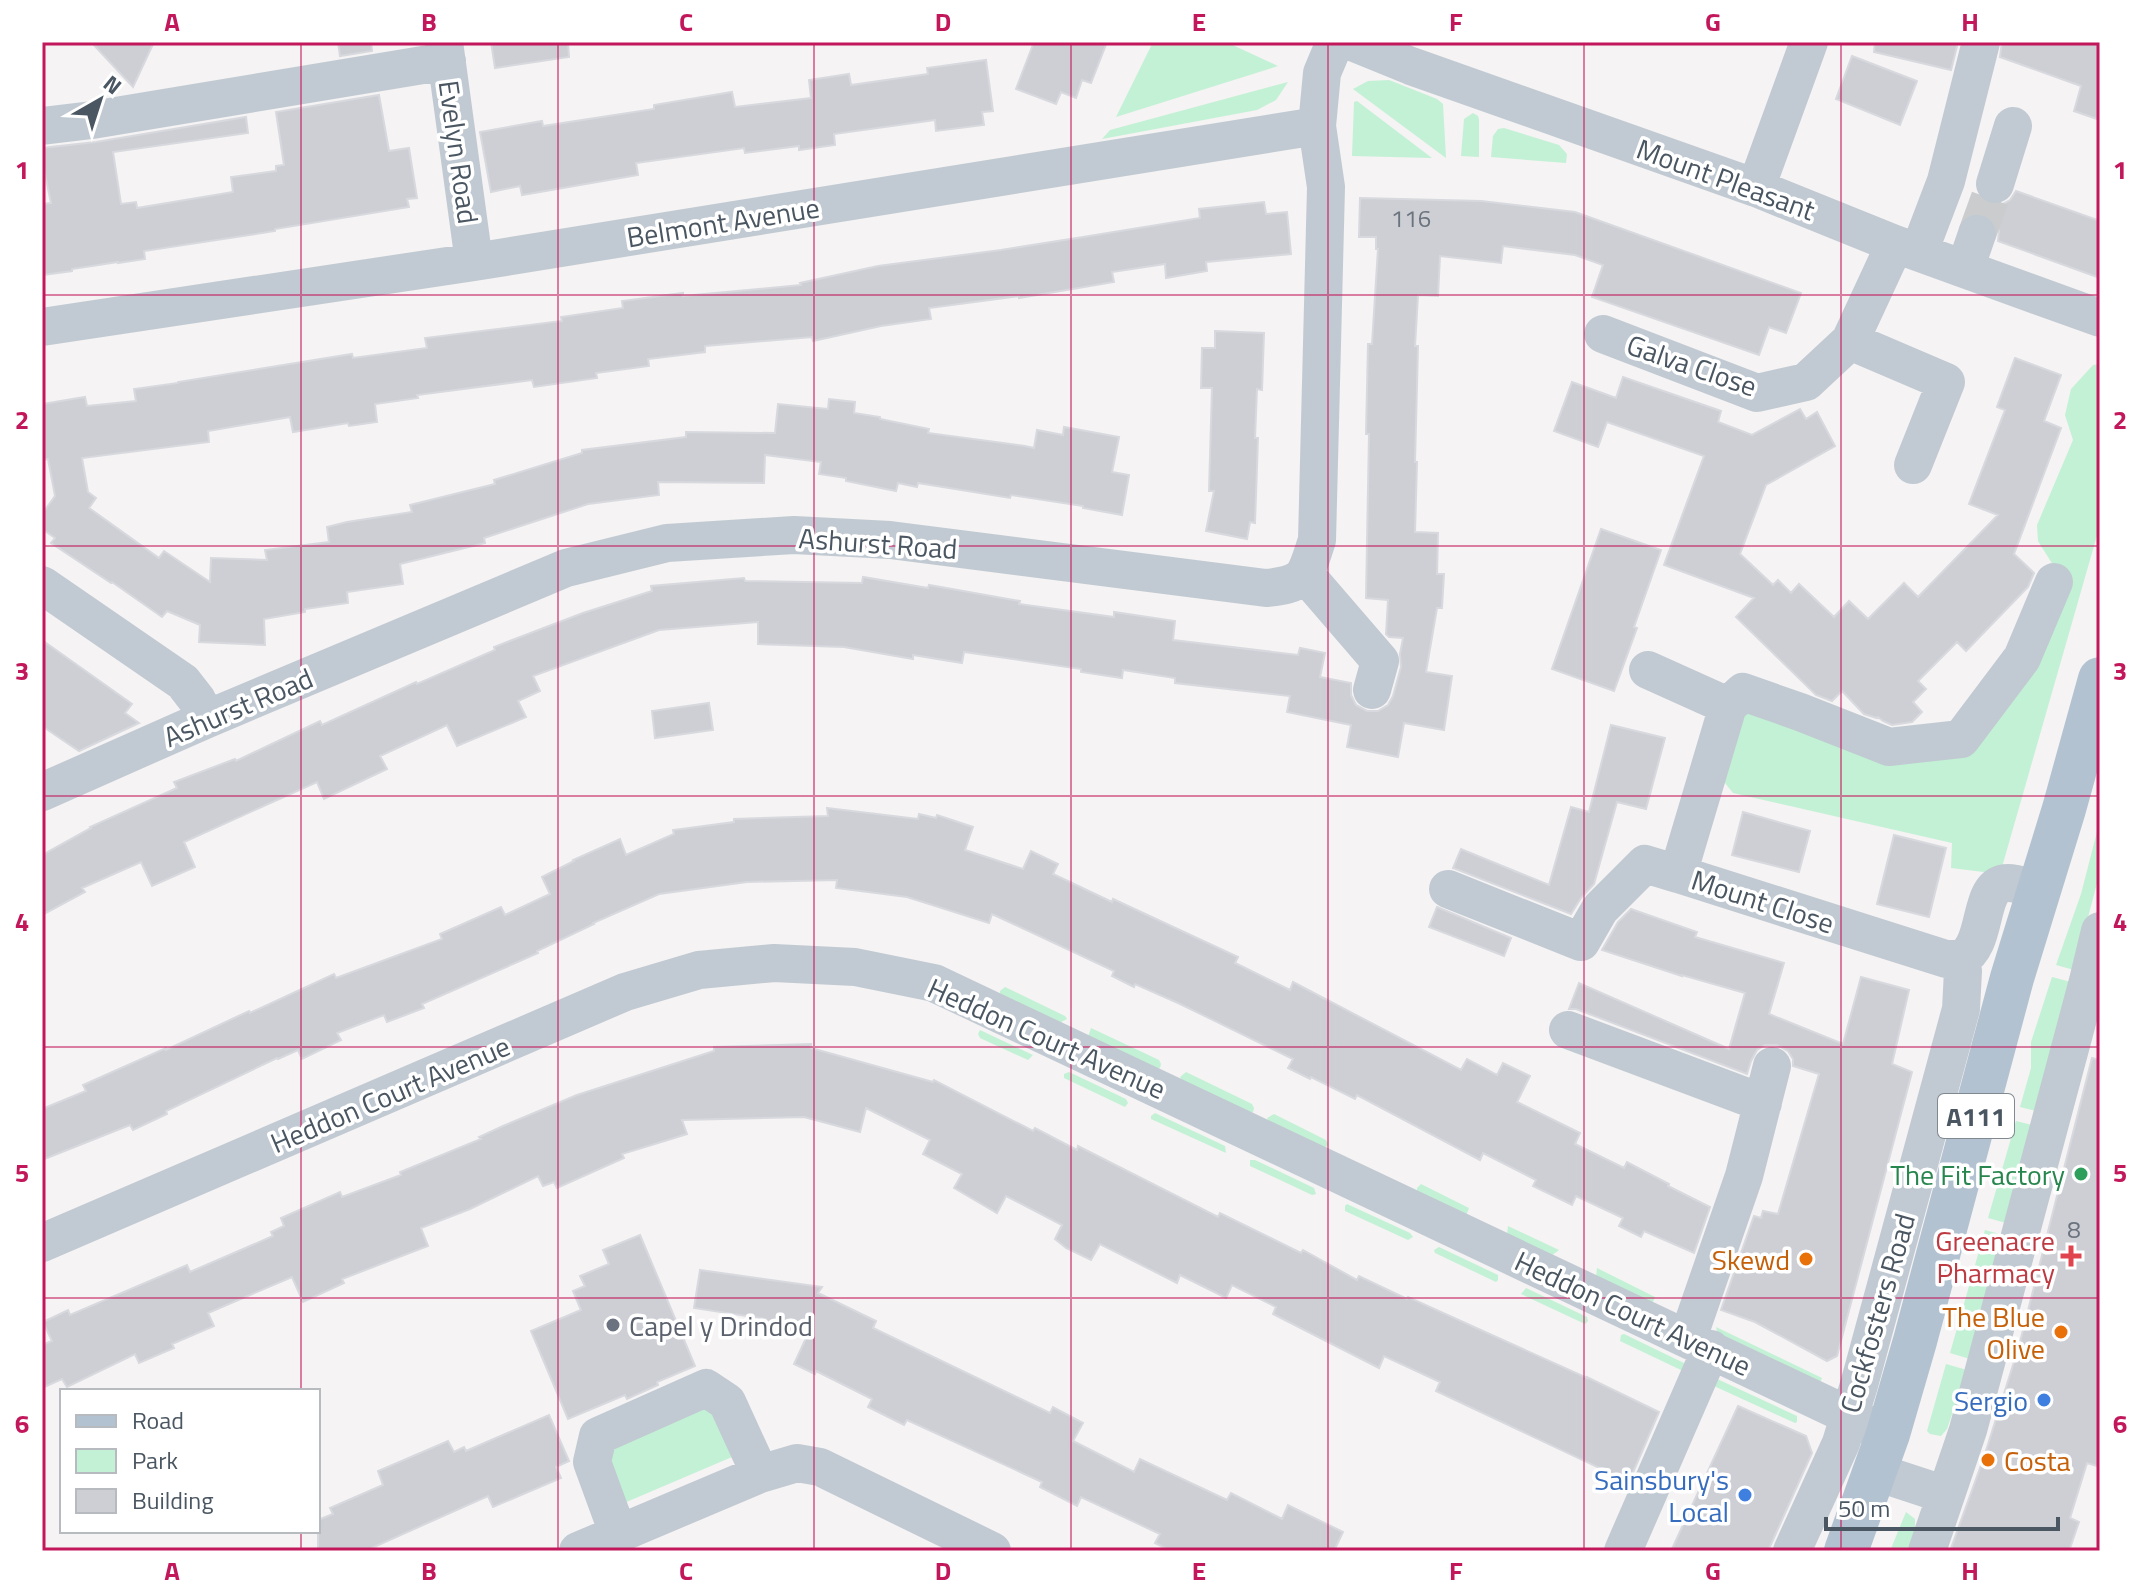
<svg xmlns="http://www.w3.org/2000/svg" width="2142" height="1593" viewBox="0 0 2142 1593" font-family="'Titillium Web',sans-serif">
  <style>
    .green { fill: #c3f1d5 }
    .building { fill: #cdcfd5; stroke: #d7d9de; stroke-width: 2 }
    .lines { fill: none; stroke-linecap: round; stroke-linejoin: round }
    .minor-tunnel { stroke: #caccce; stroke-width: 38; stroke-dasharray: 38 19; stroke-linecap: butt }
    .minor { stroke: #c1cad2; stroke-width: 38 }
    .major { stroke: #b3c2d1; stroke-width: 44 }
    .grid { fill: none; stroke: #c2185b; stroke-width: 2; stroke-opacity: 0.55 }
    .leisure-dot { fill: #2e9e5b; stroke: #fff; stroke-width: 3 }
    .health-dot { fill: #e0444e; stroke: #fff; stroke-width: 3 }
    .food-dot { fill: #e8710a; stroke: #fff; stroke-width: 3 }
    .worship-dot { fill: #6b7280; stroke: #fff; stroke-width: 3 }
    .shop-dot { fill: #3f7fe0; stroke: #fff; stroke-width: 3 }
    .labels { text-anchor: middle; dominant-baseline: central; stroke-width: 7; stroke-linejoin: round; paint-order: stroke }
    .number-label { font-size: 24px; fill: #6b747e }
    .shield { fill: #fff; stroke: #808990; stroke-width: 2 }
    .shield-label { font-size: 26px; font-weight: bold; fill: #4a5661 }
    .street-label { font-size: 28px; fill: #4a5661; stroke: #fff }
    .leisure-label { font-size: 28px; fill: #27864d; stroke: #fff; text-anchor: end }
    .health-label { font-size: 28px; fill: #be3a42; stroke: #fff; text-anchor: end }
    .food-label { font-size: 28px; fill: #c56008; stroke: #fff; text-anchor: end }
    .worship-label { font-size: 28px; fill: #5b616d; stroke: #fff; text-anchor: start }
    .shop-label { font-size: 28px; fill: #366cbe; stroke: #fff; text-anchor: end }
    .neatline { fill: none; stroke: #c2185b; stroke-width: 3 }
    .grid-label { font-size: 26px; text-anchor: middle; font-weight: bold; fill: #c2185b }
  </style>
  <rect width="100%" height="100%" fill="#f5f3f3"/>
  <path class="green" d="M1153,42H1226L1278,66L1116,117Z
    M1389,80L1437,99L1443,104L1446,158L1353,89L1368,81Z
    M1288,82L1276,100L1257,110L1102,139L1110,130Z
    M1357,101L1432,158L1352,156L1354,102Z
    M1473,113L1478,116L1479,120V157L1461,156L1464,119Z
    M1504,128L1559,145L1567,154L1566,163L1491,157L1493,136L1498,129Z
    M2100,364V525L2000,874L1951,868L1952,843L1733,793L1721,778L1744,709L1970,743L2053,565L2038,541L2037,525L2073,440L2065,415L2071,389L2093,365Z
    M2100,820V872L2074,970L2056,965L2081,894Z
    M2052,977L2071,982L2036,1111L2020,1107L2031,1068V1042Z
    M1005,987L1065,1016L1067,1019L1059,1023L1000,996V991Z
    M1091,1028L1159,1060L1161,1064L1160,1068L1155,1069L1088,1037Z
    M980,1030L1033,1055L1028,1060L980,1038L978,1034Z
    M1069,1072L1126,1099L1128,1103L1125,1107L1064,1078V1074Z
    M1186,1072L1252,1104L1254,1108L1253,1112L1249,1113L1183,1082L1180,1077Z
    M1155,1113L1225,1146L1226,1153L1151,1119V1116Z
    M1274,1114L1326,1140L1328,1144L1325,1149L1269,1122L1267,1118Z
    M2016,1121L2032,1125L2006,1223L1988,1218Z
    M1250,1160H1255L1314,1188L1316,1194L1312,1195L1250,1166Z
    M1421,1184L1469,1208L1466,1216L1417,1192V1188Z
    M1347,1204L1410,1233L1413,1237L1408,1240L1345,1211V1206Z
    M1508,1226L1559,1250L1551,1256L1507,1235Z
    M1985,1230L2003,1235L1970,1359L1950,1353Z
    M1439,1247L1498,1275V1280L1496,1282L1435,1253L1434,1250Z
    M1597,1268L1655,1297L1652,1304L1596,1277Z
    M1526,1288L1587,1317L1588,1321L1585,1324L1521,1294Z
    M1716,1327L1822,1378L1819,1385L1718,1336Z
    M1624,1334L1686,1364L1683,1371L1620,1341L1621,1335Z
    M1946,1364L1967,1370L1947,1429L1941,1436L1930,1434L1927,1431Z
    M1715,1378L1797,1416V1422L1795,1423L1714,1386Z
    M703,1398L739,1454L617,1506L607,1470L610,1440Z
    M1906,1512L1915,1519V1532L1907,1551H1890Z"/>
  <path class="building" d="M91,42H154L133,87Z
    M338,42H371L372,51L340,56Z
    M491,42H568L569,57L495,68Z
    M1034,42H1107L1091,83L1082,80L1076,98L1061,92L1056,104L1016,89Z
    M1875,42H1958L1951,70L1874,52Z
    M2002,42H2100V120L2074,111L2081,86L2000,57Z
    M1852,56L1917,81L1900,125L1836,99Z
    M986,60L993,111L982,112L984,125L936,131L935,120L834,134L835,145L799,150V146L745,153L744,148L636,163L638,175L522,195L520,186L491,192L480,132L542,121L543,126L654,109V105L732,92L735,107L811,98L809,80L849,74L851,85L928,74L927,68Z
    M379,95L389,151L409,148L417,198L407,199L409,207L275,229V231L144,251L145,259L118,263V262L72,269V271L42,275V204L51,203L42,160V148L96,142L246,117L248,133L113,152L121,204L136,202L137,208L233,192L231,177L276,171V166L284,165L276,112Z
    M2016,191L2100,221V278L1998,241L1999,231L1994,220L1985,214L1977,213L1981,200L1989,205H2001L2010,200Z
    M1360,198L1481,201L1575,212L1801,293L1786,333L1769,327L1759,355L1592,297L1603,265L1575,255L1503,246L1501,263L1440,256L1438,296L1418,295L1415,346H1418L1415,462H1417L1415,532L1438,533L1437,574H1444L1442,608H1437L1426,672L1452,676L1444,730L1404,723L1398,757L1347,747L1351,725L1287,712L1290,696L1175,683V678L1123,670L1122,678L1081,672V669L964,652L962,663L913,655V659L844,647L758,644V622L659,630L533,676L540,691L518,701L526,717L457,746L447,725L380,756L387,769L324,799L317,782L184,842L195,867L152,886L141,862L82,888L85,892L42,915V855L91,828L90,827L177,788L174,782L235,759L236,761L320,721L322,725L416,682L417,684L495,650L494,647L583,613L652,591L651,586L744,578L745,581L862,583L863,577L928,588L929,585L1020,601L1019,604L1114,617V612L1175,621L1173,640L1298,655L1300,648L1325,653L1320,677L1351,683V695L1356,705L1367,711H1378L1388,705L1393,696L1401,667L1400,654L1403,638L1389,637L1386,634L1388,600L1366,598L1369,434H1366L1368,344H1372L1378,249H1376V237H1359Z
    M1264,202L1266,214L1287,212L1291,254L1206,262L1207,271L1166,278L1165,264L1112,272L1114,282L1019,298V296L929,308L931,319L881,326L813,341L812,337L705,346V352L648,359L649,366L596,373L597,378L534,387L532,380L417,395L418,398L375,404L377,422L349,426L348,423L293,432L290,417L208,431L209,442L82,458L88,492L96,498L89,508L159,558L164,551L210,582L211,558L267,560L265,550L329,542L327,527L347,522L412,512L410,505L495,484L494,480L582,453V450L686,437V432L775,433L778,404L828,409L829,399L855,402L854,413L880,417V419L929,429L928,433L1025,446L1034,448L1037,430L1063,435L1064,427L1119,437L1112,472L1129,475L1122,515L1083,508V506L1011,495L1010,498L918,483L917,487L898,483L896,491L846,481V478L819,474L821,462L765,455L764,483L658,482L659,495L588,504L484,538L485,543L400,564L403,584L347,592L348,603L305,609V612L264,619L265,645L199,642L200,625L167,611L162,617L112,582L111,583L51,543L55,538L42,529V514L55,496L48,459L42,460V404L85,397L87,406L136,401L134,389L178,383V382L352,354L353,358L427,348L425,338L562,321L561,317L623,308L622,301L683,293V296L801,285L800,283L878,266L1001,250L1083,237L1200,218L1199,209Z
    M1215,331L1264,333L1262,390L1257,389L1255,438H1258L1255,523L1250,522L1247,539L1206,531L1214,491H1209L1212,388H1201L1202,348H1215Z
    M2015,358L2061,375L2044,421L2061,428L2014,554L2034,573L2028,587L1966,651L1957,642L1918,681L1926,689L1913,702L1922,712L1912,722L1892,725L1883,721L1878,717L1877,718L1864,714L1842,691L1832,701L1816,695L1736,617L1754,598L1664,565L1704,456L1607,422L1598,447L1554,431L1572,382L1616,398L1623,377L1721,411L1718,422L1752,435L1800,409L1806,419L1817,412L1835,446L1766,485L1740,554L1773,585L1778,580L1791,593L1799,584L1834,617L1849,601L1868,619L1904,583L1918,597L1998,515L1969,504L2005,410L1997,407Z
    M1601,529L1661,550L1634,627L1637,628L1614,691L1552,669Z
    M42,640L132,704L125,713L139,723L79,751L42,726Z
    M709,703L713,730L655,738L652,711Z
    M1611,725L1665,738L1646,809L1617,802L1594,884L1581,898L1571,914L1453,868L1461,849L1549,885L1571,807L1589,812Z
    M827,808L918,819L919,814L936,818L937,815L973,827L965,850L1023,869L1031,851L1058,864L1053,874L1112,902L1113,899L1238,957L1235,963L1290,990L1293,982L1461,1070L1467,1059L1497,1075L1503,1063L1530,1076L1517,1102L1580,1133L1575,1144L1624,1168L1627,1162L1669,1184L1668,1186L1710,1207L1694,1253L1644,1231L1641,1237L1619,1226L1623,1218L1576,1196L1572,1205L1533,1186L1536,1180L1483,1153L1480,1160L1357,1095L1355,1099L1311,1077L1310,1079L1288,1068L1293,1059L1178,1003L1135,984L1134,987L1112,976L1114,971L992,914L989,923L907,897L836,888L837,880L747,882L659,894L593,923L594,924L537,951L538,953L422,1004L424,1008L387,1022L384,1015L337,1033L341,1040L302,1059L298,1050L278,1059L277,1058L166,1111L167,1114L133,1130L130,1125L42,1160V1109L86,1091L83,1085L166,1048V1050L249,1011L250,1013L334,974L336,978L442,939L440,934L501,907L505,915L550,894L542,877L574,861L573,860L620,839L626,855L674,834L673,830L734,822V819L828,816Z
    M1743,812L1810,831L1799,872L1732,855Z
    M1894,835L1946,848L1929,917L1877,904Z
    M1437,907L1511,938L1504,956L1429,927Z
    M1631,909L1697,932L1695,937L1784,963L1769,1014L1843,1044L1861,977L1909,990L1892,1064L1912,1072L1837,1356L1827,1361L1755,1322L1721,1310L1754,1216L1761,1218L1763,1211L1778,1214L1819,1074L1793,1066V1059L1788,1051L1777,1045H1765L1757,1050L1751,1061L1747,1074L1576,1009H1569L1579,983L1729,1049L1745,993L1682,975V976L1602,950L1618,922Z
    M811,1044V1048L933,1082L934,1080L1033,1131L1035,1128L1077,1150L1078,1146L1218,1217L1220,1213L1301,1253L1303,1250L1357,1280L1359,1276L1407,1299L1408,1297L1587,1378V1377L1659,1412L1629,1482L1436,1391L1440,1382L1384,1356L1379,1368L1273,1314L1276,1307L1232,1285L1226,1298L1180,1275L1177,1283L1100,1244L1091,1260L1066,1248L1055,1239L1062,1225L1006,1196L997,1213L954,1188L962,1174L923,1154L930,1140L866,1108L860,1132L804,1117L682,1120L687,1134L622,1154L624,1158L557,1188L554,1182L543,1186L538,1176L470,1209L421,1228L428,1246L342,1279L344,1283L303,1302L292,1277L208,1313L214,1326L172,1344L174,1348L139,1363L135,1354L67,1387L62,1379L42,1388V1345L52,1341L43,1322L68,1310L70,1315L187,1265L190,1272L273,1236L271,1232L284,1226L281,1218L340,1192L342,1197L401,1175L400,1172L481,1139L479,1137L503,1126L577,1095L714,1051V1047Z
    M2092,1058L2100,1060V1467L2087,1463L2070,1518L2079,1522L2069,1551H1950L1984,1457L2019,1346Z
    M640,1235L695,1366L657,1382L658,1385L627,1399L625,1395L568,1419L531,1331L581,1310L573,1291L585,1286L580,1276L609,1264L603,1250Z
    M700,1270L822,1287L818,1293L876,1321L873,1328L1050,1413L1053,1407L1083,1423L1073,1441L1134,1472L1140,1459L1227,1500L1231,1493L1282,1519L1288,1505L1343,1532L1334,1551H1171L1155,1543L1160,1534L1081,1497L1077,1506L1040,1487L1042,1482L907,1420L904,1425L868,1407L872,1399L816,1371L815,1374L794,1364L807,1336L764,1330L766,1319L694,1308Z
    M1738,1406L1806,1436L1812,1453L1768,1551H1671Z
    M549,1415L569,1461L556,1467L561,1478L493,1507L488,1496L365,1551H318V1520L333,1514L330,1508L383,1485L378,1471L448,1441L454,1452L464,1447L466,1451Z"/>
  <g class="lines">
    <path class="minor-tunnel" d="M1977,234L1995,184"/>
    <path class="minor" d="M444,42L474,262
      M1352,42L1411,66L1756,188L1895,244L2100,318
      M42,126L92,120L447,61
      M1995,184L2013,126
      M1756,188L1809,42
      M1919,252L1946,181L1981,42
      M1965,269L1977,234
      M42,327L474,262L1317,126L1322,73L1335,42
      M1603,334L1757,393L1806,382L1850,341L1895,244
      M1850,341L1946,382L1913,465
      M1305,574L1380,661L1372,690
      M42,585L183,682L197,700L207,719
      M1648,670L1728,706L1678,874L1946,959H1961
      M1728,706L1743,692L1800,712L1889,747L1961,739L2022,658L2054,582
      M42,792L207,719L566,568L667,543L794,535L890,540L1266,588C1307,584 1305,576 1317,540L1326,187L1317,126
      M1448,889L1581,942L1600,909L1645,864L1678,874
      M1961,959C1990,944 1976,883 2008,883C2018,883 2030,888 2039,890
      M1568,1030L1763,1103
      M42,1243L625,992L699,970L774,963L855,967L934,983L1888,1434
      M1688,1338L1744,1176L1772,1066
      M1876,1472L1946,1495
      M618,1533L592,1462L598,1436L706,1388L727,1402L760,1474
      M578,1551L760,1474L797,1463L820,1467L992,1551
      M1623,1551L1711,1349
      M1792,1551L1841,1443L1859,1385L1961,1009L1963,971L1961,959
      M1927,1551L1968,1430L2088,981L2100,931"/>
    <path class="major" d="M1846,1551L1888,1434L1915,1341L2012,978L2064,809L2100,679"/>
  </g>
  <path class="grid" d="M301,42V1391M558,42V1551M814,42V1551M1071,42V1551M1328,42V1551M1584,42V1551M1841,42V1551M42,295H2100M42,546H2100M42,796H2100M42,1047H2100M42,1298H2100M301,1531V1551"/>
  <circle class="leisure-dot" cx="2081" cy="1174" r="8"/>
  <path class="health-dot" d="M2067 1244h8v8h8v8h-8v8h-8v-8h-8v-8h8z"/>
  <g class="food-dot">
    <circle cx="1806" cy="1259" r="8"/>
    <circle cx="2061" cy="1332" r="8"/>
    <circle cx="1988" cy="1460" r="8"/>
  </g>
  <circle class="worship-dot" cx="613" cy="1325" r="8"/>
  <g class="shop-dot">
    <circle cx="2044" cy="1400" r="8"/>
    <circle cx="1745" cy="1495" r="8"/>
  </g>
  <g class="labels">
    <g class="number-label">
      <text x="1411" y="218">116</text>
      <text x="2074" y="1229">8</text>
    </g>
    <rect class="shield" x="1938" y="1094" width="76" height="44" rx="6"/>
    <g class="shield-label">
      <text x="1976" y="1116">A111</text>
    </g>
    <g class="street-label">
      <text transform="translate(459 152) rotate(82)">Evelyn Road</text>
      <text transform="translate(1726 179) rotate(20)">Mount Pleasant</text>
      <text transform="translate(723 222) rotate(-9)">Belmont Avenue</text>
      <text transform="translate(1692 365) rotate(19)">Galva Close</text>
      <text transform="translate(878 543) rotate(4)">Ashurst Road</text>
      <text transform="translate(238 707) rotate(-23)">Ashurst Road</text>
      <text transform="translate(1763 901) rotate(18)">Mount Close</text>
      <text transform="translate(1047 1038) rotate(24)">Heddon Court Avenue</text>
      <text transform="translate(390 1094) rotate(-23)">Heddon Court Avenue</text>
      <text transform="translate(1633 1313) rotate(25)">Heddon Court Avenue</text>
      <text transform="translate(1877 1313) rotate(-74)">Cockfosters Road</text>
    </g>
    <g class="leisure-label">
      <text x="2065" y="1174">The Fit Factory</text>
    </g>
    <g class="health-label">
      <text x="2055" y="1240">Greenacre<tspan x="2055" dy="32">Pharmacy</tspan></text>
    </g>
    <g class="food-label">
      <text x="1790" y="1259">Skewd</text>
      <text x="2045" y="1316">The Blue<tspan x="2045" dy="32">Olive</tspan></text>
      <text x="2004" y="1460" text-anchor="start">Costa</text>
    </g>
    <g class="worship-label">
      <text x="629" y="1325">Capel y Drindod</text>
    </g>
    <g class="shop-label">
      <text x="2028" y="1400">Sergio</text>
      <text x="1729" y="1479">Sainsbury's<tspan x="1729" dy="32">Local</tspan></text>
    </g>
  </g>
  <rect width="2142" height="1593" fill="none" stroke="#ffffff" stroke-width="88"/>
  <rect x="60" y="1389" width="260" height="144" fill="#ffffff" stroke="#b7bbc0" stroke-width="2"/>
  <rect x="76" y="1415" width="40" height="12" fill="#b3c2d1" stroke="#b7bbc0" stroke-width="2"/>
  <text x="132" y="1429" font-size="24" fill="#4a5661">Road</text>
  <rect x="76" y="1449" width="40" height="24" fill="#c3f1d5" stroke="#b7bbc0" stroke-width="2"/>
  <text x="132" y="1469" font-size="24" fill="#4a5661">Park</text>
  <rect x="76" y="1489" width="40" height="24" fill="#cdcfd5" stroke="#b7bbc0" stroke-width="2"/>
  <text x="132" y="1509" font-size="24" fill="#4a5661">Building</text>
  <g transform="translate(100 100) rotate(39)" stroke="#ffffff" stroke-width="6" paint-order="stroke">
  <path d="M0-6L14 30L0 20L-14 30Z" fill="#4a5661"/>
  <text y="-12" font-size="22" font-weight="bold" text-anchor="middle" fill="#4a5661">N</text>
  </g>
  <path d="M1826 1517v12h232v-12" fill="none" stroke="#4a5661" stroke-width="4"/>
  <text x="1838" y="1517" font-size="24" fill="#4a5661" stroke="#ffffff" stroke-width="6" paint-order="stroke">50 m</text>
  <rect x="44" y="44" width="2054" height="1505" class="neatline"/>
  <g class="grid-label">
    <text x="172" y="31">A</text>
    <text x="429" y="31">B</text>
    <text x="686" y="31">C</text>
    <text x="943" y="31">D</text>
    <text x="1199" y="31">E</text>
    <text x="1456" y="31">F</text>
    <text x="1713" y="31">G</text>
    <text x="1970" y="31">H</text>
    <text x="22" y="179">1</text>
    <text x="2120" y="179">1</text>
    <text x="22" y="429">2</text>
    <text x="2120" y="429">2</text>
    <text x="22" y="680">3</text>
    <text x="2120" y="680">3</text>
    <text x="22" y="931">4</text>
    <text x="2120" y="931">4</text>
    <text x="22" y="1182">5</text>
    <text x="2120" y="1182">5</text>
    <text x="22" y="1433">6</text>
    <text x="2120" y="1433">6</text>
    <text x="172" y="1580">A</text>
    <text x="429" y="1580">B</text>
    <text x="686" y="1580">C</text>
    <text x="943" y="1580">D</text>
    <text x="1199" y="1580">E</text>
    <text x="1456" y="1580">F</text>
    <text x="1713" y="1580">G</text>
    <text x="1970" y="1580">H</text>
  </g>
</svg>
